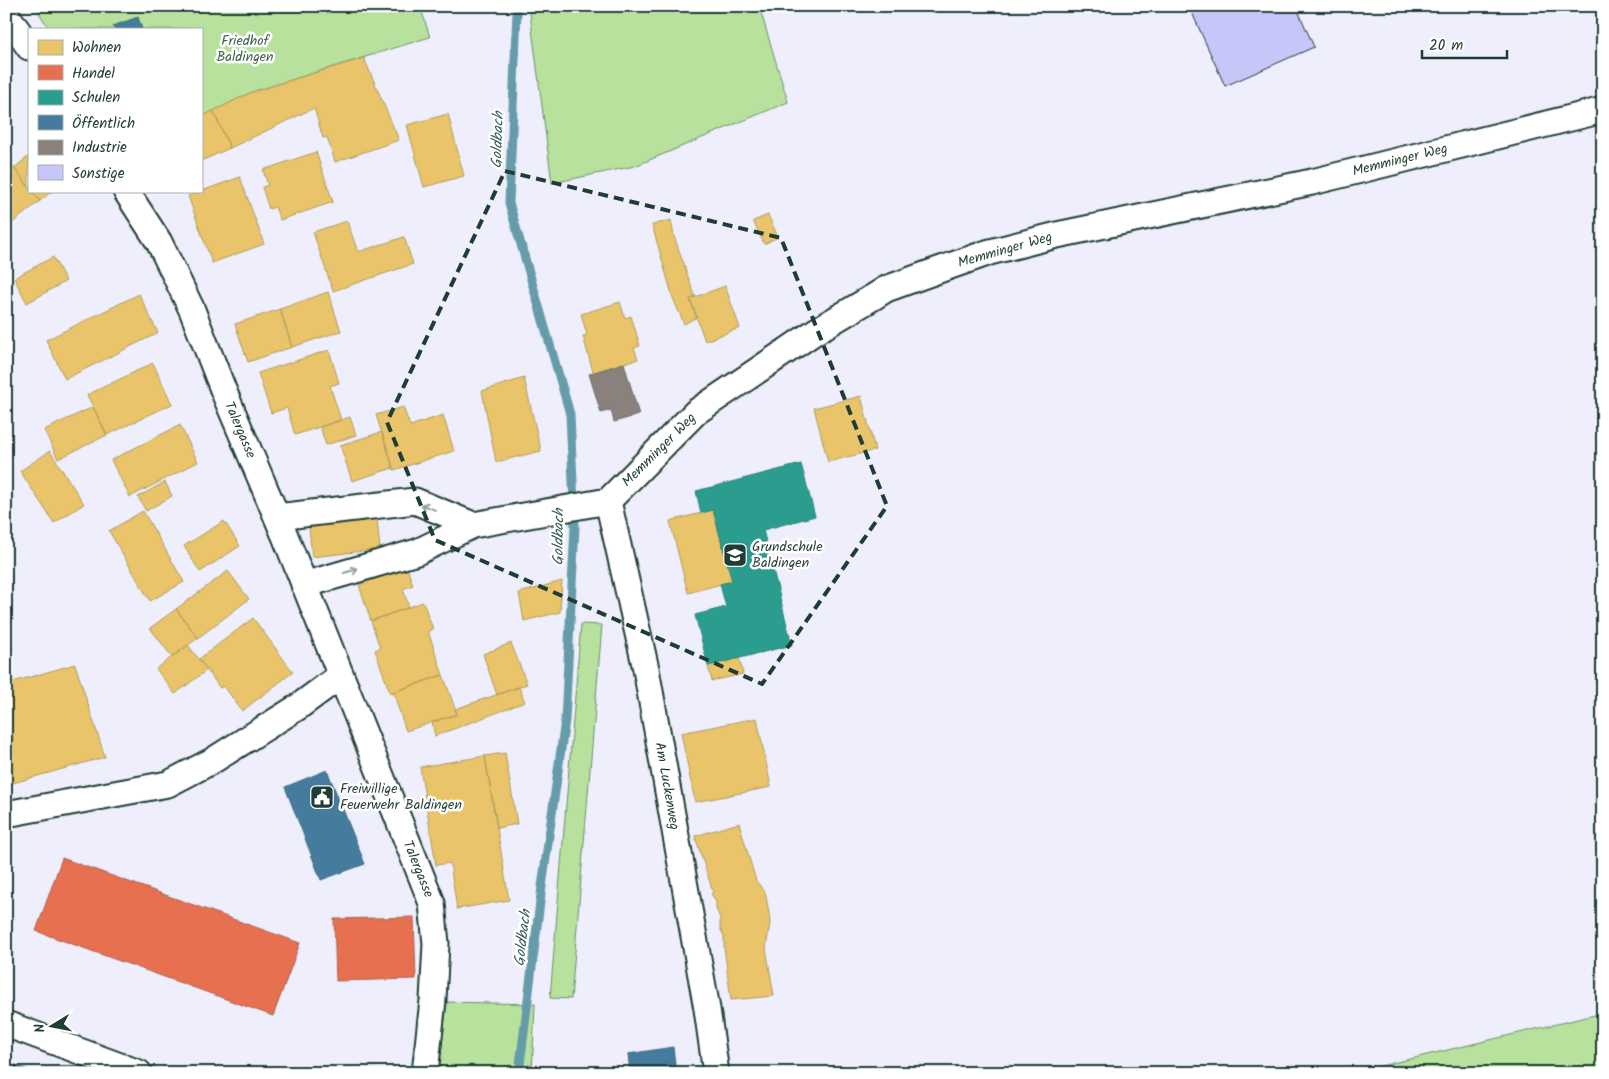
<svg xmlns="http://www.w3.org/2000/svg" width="1609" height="1079" viewBox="0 0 1609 1079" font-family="Kalam,sans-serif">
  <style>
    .green { fill: #b7e19d; stroke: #6b8f68 }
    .homes { fill: #e9c46a; stroke: #ac9c5a }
    .shops { fill: #e76f51; stroke: #ab6048 }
    .schools { fill: #2a9d8f; stroke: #278074 }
    .public { fill: #457b9d; stroke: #3a687e }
    .industry { fill: #8a817c; stroke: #6a6d66 }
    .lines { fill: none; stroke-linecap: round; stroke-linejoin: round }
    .stream { stroke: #669caa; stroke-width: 9 }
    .building { fill: #c7c6f8; stroke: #1f3d34 }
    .street-casing { stroke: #1f3d34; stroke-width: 29 }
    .street { stroke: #fff; stroke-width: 25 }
    .oneway { stroke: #8f9e9a }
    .marked { fill: none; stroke: #1f3d34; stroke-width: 4; stroke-dasharray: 10 6; stroke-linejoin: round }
    .labels { text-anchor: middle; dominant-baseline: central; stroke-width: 5; stroke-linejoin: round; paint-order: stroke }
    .park-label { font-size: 14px; fill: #3d5e49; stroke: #fff }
    .street-label { font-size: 14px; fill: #1f3d34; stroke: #fff }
    .poi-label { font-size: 14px; fill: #1f3d34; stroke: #fff; text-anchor: start }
    .water-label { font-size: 15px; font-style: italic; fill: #375d5b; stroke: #fff }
  </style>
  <rect width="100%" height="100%" fill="#eeeefd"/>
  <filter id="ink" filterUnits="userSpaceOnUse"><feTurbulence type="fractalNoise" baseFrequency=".02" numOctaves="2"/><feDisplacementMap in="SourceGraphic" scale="10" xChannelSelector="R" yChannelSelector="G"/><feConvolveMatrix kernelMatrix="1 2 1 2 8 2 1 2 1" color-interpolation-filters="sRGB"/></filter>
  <g filter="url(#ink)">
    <path class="green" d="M35,6H420L430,37L252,92L201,117V29H49Z
      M529,6H759L788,102L635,166L552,183Z
      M581,624L602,625L571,999L550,998Z
      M447,1002L535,1004L532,1073H439Z
      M1603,1013V1073H1351Z"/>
    <path class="homes" d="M364,58L399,140L335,162L327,137L323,138L314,108L230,148L213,111L252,92Z
      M213,111L230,148L201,161V117Z
      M448,114L464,176L424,187L407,125Z
      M316,152L333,202L280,220L275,207L269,209L262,187L268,185L263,170Z
      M29,156V187L14,168Z
      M14,168L29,187V191H32L40,201L6,228V174Z
      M240,177L264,244L212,263L188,196Z
      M32,191H52L40,201Z
      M768,215L778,237L764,244L753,221Z
      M671,220L674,236L695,297L690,299L697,317L684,324L673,298L652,225Z
      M347,221L358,252L404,237L413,264L333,291L313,232Z
      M53,257L66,281L27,303L14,278Z
      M725,286L740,328L705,341L690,299Z
      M328,292L341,331L292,347L280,309Z
      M139,294L158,333L65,379L46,340Z
      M620,302L625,318L631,316L640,346L634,348L638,359L593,372L583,336L587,335L581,314Z
      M280,309L292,347L248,362L235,324Z
      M329,350L339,383L330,386L341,420L295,435L287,408L271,413L258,373Z
      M153,363L172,404L107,435L87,395Z
      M524,378L541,451L496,462L482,391Z
      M861,396L875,450L828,462L814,408Z
      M93,407L107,435L58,459L44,430Z
      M403,407L410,426L443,415L454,451L394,470L376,415Z
      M350,417L356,435L326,445L320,427Z
      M180,425L198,462L130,497L111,460Z
      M382,432L393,468L352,481L340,445Z
      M50,451L84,504L54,523L20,471Z
      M165,482L172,496L146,511L138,497Z
      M713,510L732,581L688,593L670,521Z
      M143,511L184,582L150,601L109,531Z
      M377,519L380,549L312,557L309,527Z
      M224,521L240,546L200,572L184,546Z
      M407,568L413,585L403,589L409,607L371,621L359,585Z
      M228,571L249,599L198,638L176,609Z
      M562,581L560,612L524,621L519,593Z
      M423,602L433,629L428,631L443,675L390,693L375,650L380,648L371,621Z
      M176,609L198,638L172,657L150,628Z
      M253,618L293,672L242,711L224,686L220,688L199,659Z
      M511,643L527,684L497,695L483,654Z
      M188,645L207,670L175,694L156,669Z
      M739,658L743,674L712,681L708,666Z
      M75,664L105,757L6,785V684Z
      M443,675L457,714L406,731L393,692Z
      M519,687L525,702L435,736L432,722L457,714L455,709Z
      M757,718L771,787L695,802L681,733Z
      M505,753L517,824L497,828L485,756Z
      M485,756L509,900L457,909L450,863L436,865L420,767Z
      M739,823L756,881L765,892L768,907L770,923L766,948L774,996L731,1000L724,947V936L720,928V918L716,909V901L711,894L713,892L695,836Z"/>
    <path class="shops" d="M62,858L300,943L273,1016L36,931Z
      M414,917L416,979L336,981L334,919Z"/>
    <path class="schools" d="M801,464L815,516L763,530L792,645L708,666L695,615L726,607L720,584L732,581L713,510L701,513L696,491Z"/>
    <path class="public" d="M138,17L142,29H114L113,26Z
      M327,770L365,864L321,880L285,787Z
      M673,1047L676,1073H630L628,1054Z
      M6,1062L37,1073H6Z"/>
    <path class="industry" d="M624,363L639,415L614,422L611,410L601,413L589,374Z"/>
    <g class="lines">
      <path class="stream" d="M516,6L517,12L509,203L570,414L575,527L565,720L541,894L519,1073"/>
    </g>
    <path class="building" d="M1189,6H1296L1314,47L1225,86Z"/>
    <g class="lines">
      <g class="street-casing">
        <path id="street" d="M6,14L29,47
          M126,191L159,242L192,310L224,392L285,536L432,903L436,944L433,1000L425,1073
          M608,501L646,669L707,1009L716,1073
          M277,517L415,501L473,525
          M304,585L417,552L473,525L608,501L696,412L816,331L875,296L886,289L933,272L990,252L1057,235L1312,182L1603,110
          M6,814L168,784L212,761L298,707L340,676
          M6,1024L139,1073"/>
      </g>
      <use href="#street" class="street"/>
    </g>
    <defs><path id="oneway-shaft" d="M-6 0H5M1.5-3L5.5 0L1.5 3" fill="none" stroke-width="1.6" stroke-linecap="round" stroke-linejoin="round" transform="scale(1.25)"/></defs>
    <g class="oneway">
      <use href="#oneway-shaft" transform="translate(428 507) rotate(-158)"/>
      <use href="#oneway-shaft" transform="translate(351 571) rotate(-16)"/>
    </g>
  </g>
  <path class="marked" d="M505,171L781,238L887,506L762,684L435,540L387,422Z"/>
  <defs>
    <g id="school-square" transform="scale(1.25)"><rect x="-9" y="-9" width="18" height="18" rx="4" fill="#1f3d34" stroke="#fff"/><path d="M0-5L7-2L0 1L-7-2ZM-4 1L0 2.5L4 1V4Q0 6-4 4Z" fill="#fff"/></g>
    <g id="civic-square" transform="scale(1.25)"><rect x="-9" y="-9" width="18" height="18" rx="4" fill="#1f3d34" stroke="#fff"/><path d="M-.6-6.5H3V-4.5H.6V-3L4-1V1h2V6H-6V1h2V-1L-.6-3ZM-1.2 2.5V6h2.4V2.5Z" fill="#fff"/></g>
  </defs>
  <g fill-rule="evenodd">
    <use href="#school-square" x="735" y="555"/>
    <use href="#civic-square" x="322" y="797"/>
  </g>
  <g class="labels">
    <g class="park-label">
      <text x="245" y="41">Friedhof<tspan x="245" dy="16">Baldingen</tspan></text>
    </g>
    <g class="street-label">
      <text transform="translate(1400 160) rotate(-14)">Memminger Weg</text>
      <text transform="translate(1005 250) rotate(-16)">Memminger Weg</text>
      <text transform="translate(240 430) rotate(67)">Talergasse</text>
      <text transform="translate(659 450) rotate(-45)">Memminger Weg</text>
      <text transform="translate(667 786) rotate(80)">Am Luckenweg</text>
      <text transform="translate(418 869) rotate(68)">Talergasse</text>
    </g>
    <g class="poi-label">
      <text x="752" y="547">Grundschule<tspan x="752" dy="16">Baldingen</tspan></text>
      <text x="340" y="789">Freiwillige<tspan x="340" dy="16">Feuerwehr Baldingen</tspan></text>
    </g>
    <g class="water-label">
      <text transform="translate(498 140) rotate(-88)">Goldbach</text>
      <text transform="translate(559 537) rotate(-89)">Goldbach</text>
      <text transform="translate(523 938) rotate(-83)">Goldbach</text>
    </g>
  </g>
  <rect width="1609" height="1079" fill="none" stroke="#fff" stroke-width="25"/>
  <rect x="12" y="12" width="1584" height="1054" fill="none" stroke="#1f3d34" stroke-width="2" filter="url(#ink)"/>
  <rect x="28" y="28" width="175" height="165" fill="#ffffff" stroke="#a5b1ae"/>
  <rect x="38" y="40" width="25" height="15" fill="#e9c46a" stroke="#a5b1ae"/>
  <text x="72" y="52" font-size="15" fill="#1f3d34">Wohnen</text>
  <rect x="38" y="65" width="25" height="15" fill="#e76f51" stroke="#a5b1ae"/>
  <text x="72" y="78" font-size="15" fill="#1f3d34">Handel</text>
  <rect x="38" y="90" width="25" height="15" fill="#2a9d8f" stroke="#a5b1ae"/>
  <text x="72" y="102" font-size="15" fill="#1f3d34">Schulen</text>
  <rect x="38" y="115" width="25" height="15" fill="#457b9d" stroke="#a5b1ae"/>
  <text x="72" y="128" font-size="15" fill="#1f3d34">Öffentlich</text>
  <rect x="38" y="140" width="25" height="15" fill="#8a817c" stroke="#a5b1ae"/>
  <text x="72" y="152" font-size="15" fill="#1f3d34">Industrie</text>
  <rect x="38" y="165" width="25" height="15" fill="#c7c6f8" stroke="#a5b1ae"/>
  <text x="72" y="178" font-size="15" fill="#1f3d34">Sonstige</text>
  <g transform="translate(52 1026) rotate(260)" stroke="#ffffff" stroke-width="4" paint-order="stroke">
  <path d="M0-4L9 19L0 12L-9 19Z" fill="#1f3d34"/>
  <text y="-8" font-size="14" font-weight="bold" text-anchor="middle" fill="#1f3d34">N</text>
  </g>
  <path d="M1422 50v8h85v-8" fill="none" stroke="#1f3d34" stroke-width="2.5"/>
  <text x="1429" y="50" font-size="15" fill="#1f3d34" stroke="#ffffff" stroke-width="4" paint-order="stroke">20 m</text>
</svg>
